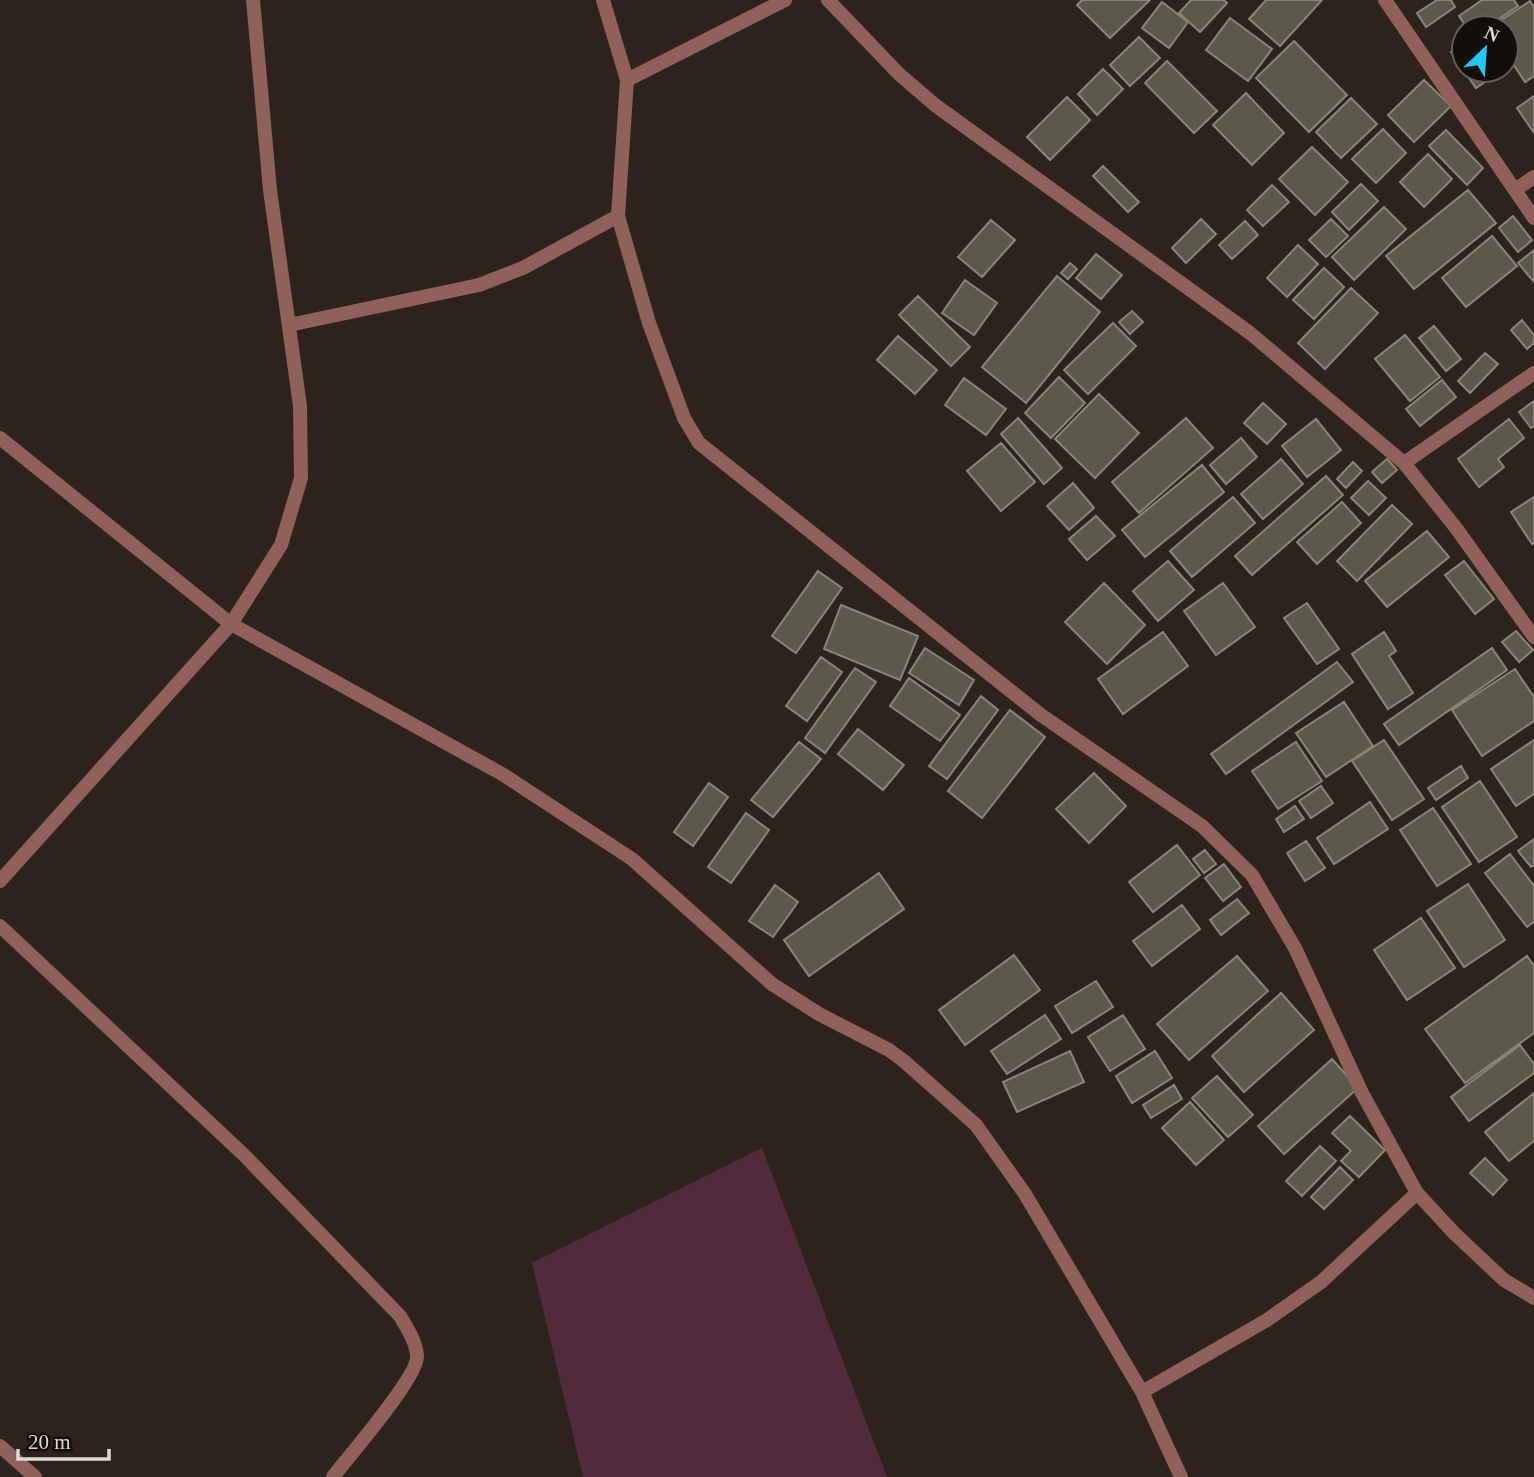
<svg xmlns="http://www.w3.org/2000/svg" width="1534" height="1477" viewBox="0 0 1534 1477" font-family="Georgia,serif">
  <style>
    .green { fill: #512b3b }
    .building { fill: #5c584c; stroke: #898578; stroke-width: 2 }
    .lines { fill: none; stroke-linecap: round; stroke-linejoin: round }
    .street { stroke: #90605a; stroke-width: 14 }
  </style>
  <rect width="100%" height="100%" fill="#2d231c"/>
  <path class="green" d="M762,1148L887,1477H583L532,1263Z"/>
  <path class="building" d="M1082,0H1150L1110,38L1077,5Z
    M1191,0H1224L1227,3L1200,32L1179,13Z
    M1266,0H1322L1280,46L1249,19Z
    M1437,0H1451L1455,7L1426,27L1417,13Z
    M1482,0H1514L1518,6L1485,28H1467L1459,16Z
    M1530,1L1534,7V76L1525,82L1506,53V47L1512,43L1506,34V28H1502L1498,22Z
    M1162,2L1188,22L1169,48L1142,28Z
    M1230,18L1272,49L1248,81L1206,50Z
    M1139,37L1160,58L1130,86L1110,65Z
    M1294,41L1347,95L1309,132L1256,78Z
    M1464,44V70H1486L1491,78L1476,88L1451,52Z
    M1167,61L1217,111L1194,133L1145,83Z
    M1103,69L1123,89L1097,115L1078,94Z
    M1424,80L1451,106L1414,142L1388,115Z
    M1246,93L1284,133L1252,165L1213,125Z
    M1534,96V133L1517,108Z
    M1067,97L1090,120L1050,160L1027,137Z
    M1351,98L1377,124L1341,158L1316,132Z
    M1383,129L1406,153L1376,183L1352,159Z
    M1446,130L1483,168L1467,185L1429,146Z
    M1312,147L1348,182L1315,215L1279,179Z
    M1428,154L1452,179L1424,207L1400,182Z
    M1103,166L1139,202L1128,212L1093,176Z
    M1361,184L1378,201L1349,230L1332,212Z
    M1272,185L1289,202L1263,226L1247,210Z
    M1468,190L1496,223L1414,289L1386,256Z
    M1384,207L1406,229L1354,280L1332,257Z
    M1513,216L1532,240L1518,252L1499,228Z
    M1201,219L1216,234L1186,263L1172,248Z
    M1331,219L1348,236L1326,257L1309,240Z
    M991,220L1015,240L982,277L958,257Z
    M1245,221L1258,235L1232,259L1219,245Z
    M1492,236L1517,266L1466,307L1442,278Z
    M1298,245L1318,264L1287,297L1267,278Z
    M1534,250V282L1518,263Z
    M1096,254L1122,275L1101,299L1076,278Z
    M1070,263L1077,269L1068,279L1061,273Z
    M1324,268L1344,287L1314,319L1293,300Z
    M1057,276L1100,312L1026,403L982,367Z
    M965,280L997,303L974,335L942,313Z
    M1351,288L1378,313L1325,369L1298,343Z
    M918,296L970,347L951,366L899,315Z
    M1132,311L1143,322L1130,334L1119,322Z
    M1522,320L1534,335V343L1527,349L1511,330Z
    M1113,323L1136,346L1088,394L1064,370Z
    M1434,326L1461,359L1446,371L1419,338Z
    M1405,335L1440,377L1410,401L1375,359Z
    M898,336L937,370L915,394L877,360Z
    M1485,353L1498,364L1470,393L1458,381Z
    M1059,377L1085,403L1051,438L1025,413Z
    M964,378L1006,409L986,435L945,405Z
    M1442,380L1456,397L1420,426L1406,409Z
    M1099,394L1139,433L1095,478L1055,439Z
    M1534,401V426L1531,428L1519,412Z
    M1263,403L1286,424L1267,444L1244,423Z
    M1018,418L1062,468L1044,484L1001,434Z
    M1186,418L1213,448L1139,513L1112,482Z
    M1316,419L1341,450L1307,477L1282,446Z
    M1509,419L1524,438L1498,459L1504,467L1479,487L1458,459Z
    M1241,438L1257,457L1226,484L1210,465Z
    M1001,443L1035,482L1001,511L967,471Z
    M1281,459L1303,484L1263,519L1241,494Z
    M1387,459L1397,470L1382,483L1372,472Z
    M1353,462L1362,471L1346,488L1337,479Z
    M1202,465L1224,492L1145,557L1122,530Z
    M1326,476L1343,495L1252,575L1235,556Z
    M1368,481L1386,498L1369,515L1351,498Z
    M1073,483L1094,508L1069,530L1047,506Z
    M1233,497L1255,523L1192,577L1170,551Z
    M1534,497V542L1532,544L1511,512Z
    M1342,502L1361,523L1317,564L1297,542Z
    M1392,505L1412,524L1357,581L1337,561Z
    M1096,516L1115,536L1087,560L1069,539Z
    M1427,531L1449,557L1387,607L1365,581Z
    M1168,561L1194,590L1158,621L1133,591Z
    M1464,561L1494,599L1475,614L1445,575Z
    M818,571L842,588L796,653L772,636Z
    M1104,583L1145,625L1107,664L1065,622Z
    M1223,583L1255,627L1216,655L1184,611Z
    M1307,603L1339,649L1317,664L1284,618Z
    M841,605L918,636L900,680L824,649Z
    M1516,631L1533,650L1519,662L1502,642Z
    M1163,632L1188,666L1123,714L1098,679Z
    M1384,632L1396,651L1389,656L1413,693L1388,709L1352,654Z
    M925,648L974,680L959,705L909,673Z
    M1492,648L1507,670L1399,745L1384,724Z
    M821,657L842,672L807,721L786,706Z
    M1337,662L1353,682L1226,774L1211,754Z
    M855,668L876,682L825,753L805,738Z
    M1515,669L1534,697V721L1482,756L1452,710Z
    M909,678L960,715L940,741L890,706Z
    M981,696L998,710L947,779L929,766Z
    M1344,702L1373,746L1326,777L1296,733Z
    M1010,710L1045,737L982,818L948,791Z
    M858,729L904,765L883,790L838,754Z
    M1384,740L1424,799L1392,820L1352,761Z
    M1534,740V794L1516,806L1491,769Z
    M799,742L821,759L773,817L751,800Z
    M1296,742L1322,781L1278,809L1252,771Z
    M1461,766L1468,778L1436,800L1428,788Z
    M1094,773L1126,806L1089,843L1056,809Z
    M1480,781L1517,837L1479,862L1442,807Z
    M709,783L728,797L693,846L674,832Z
    M1321,786L1333,803L1311,818L1299,801Z
    M1370,802L1388,829L1334,864L1317,838Z
    M1295,806L1304,819L1284,832L1276,819Z
    M1433,808L1471,864L1437,886L1400,830Z
    M746,813L769,830L731,883L708,867Z
    M1534,839V865L1531,867L1518,851Z
    M1306,841L1325,868L1305,881L1287,853Z
    M1177,845L1200,875L1153,912L1129,882Z
    M1205,850L1216,864L1204,873L1193,859Z
    M1510,854L1534,886V922L1527,927L1485,873Z
    M1224,864L1241,887L1223,901L1205,878Z
    M879,873L904,909L809,976L784,940Z
    M1468,884L1505,940L1464,967L1427,911Z
    M775,885L798,902L773,937L749,921Z
    M1237,899L1249,913L1221,935L1210,920Z
    M1182,905L1200,929L1152,966L1133,941Z
    M1421,918L1455,968L1407,1000L1374,950Z
    M1014,955L1040,990L965,1045L939,1010Z
    M1237,956L1268,991L1189,1060L1157,1024Z
    M1527,956L1534,966V1033L1465,1083L1425,1029Z
    M1096,981L1113,1007L1072,1033L1055,1006Z
    M1281,993L1314,1030L1244,1092L1212,1056Z
    M1045,1015L1061,1039L1007,1074L991,1051Z
    M1123,1015L1145,1049L1110,1071L1088,1037Z
    M1520,1045L1534,1064V1073L1469,1121L1451,1097Z
    M1070,1051L1084,1082L1017,1112L1003,1082Z
    M1155,1051L1172,1078L1132,1103L1116,1076Z
    M1332,1059L1358,1088L1284,1154L1258,1126Z
    M1217,1076L1253,1115L1228,1137L1192,1098Z
    M1174,1085L1182,1099L1151,1118L1143,1105Z
    M1534,1093V1141L1509,1161L1485,1132Z
    M1190,1102L1224,1140L1196,1165L1162,1128Z
    M1350,1116L1385,1150L1359,1177L1341,1161L1351,1151L1332,1133Z
    M1320,1146L1336,1161L1302,1196L1286,1181Z
    M1485,1158L1507,1180L1493,1195L1470,1173Z
    M1340,1167L1353,1180L1324,1209L1311,1197Z"/>
  <g class="lines">
    <path class="street" d="M603,0L627,80L618,216L649,323L684,418L699,443L1041,715L1202,826L1252,875L1295,948L1362,1093L1417,1193L1454,1233L1504,1280L1534,1298
      M828,0L899,74L935,105L1250,333L1404,463L1456,528L1534,637
      M1385,0L1534,218
      M627,80L785,0
      M1515,190L1534,177
      M289,325L479,285L523,268L618,216
      M0,438L231,624L502,774L632,859L772,984L819,1014L889,1050L905,1062L976,1125L1025,1194L1142,1392L1181,1477
      M1404,463L1534,373
      M0,881L231,624L281,545L301,478L300,406L270,190L253,0
      M0,926L244,1155L400,1316C407,1328 416,1341 417,1356C419,1376 348,1457 333,1477
      M1142,1392L1267,1320L1321,1282L1417,1193
      M0,1446L35,1477"/>
  </g>
  <g transform="translate(1485 49) rotate(25)"><circle r="33" fill="#120e0a" stroke="#645f5b" stroke-width="2"/>
  <path d="M0-5L12 26L0 18L-12 26Z" fill="#20c9fd"/>
  <text y="-10" font-size="19" font-weight="bold" text-anchor="middle" fill="#e0d9d4">N</text>
  </g>
  <path d="M18 1449v10h91v-10" fill="none" stroke="#e0d9d4" stroke-width="3.5"/>
  <text x="28" y="1449" font-size="21" fill="#e0d9d4" stroke="#120e0a" stroke-width="5" paint-order="stroke">20 m</text>
</svg>
